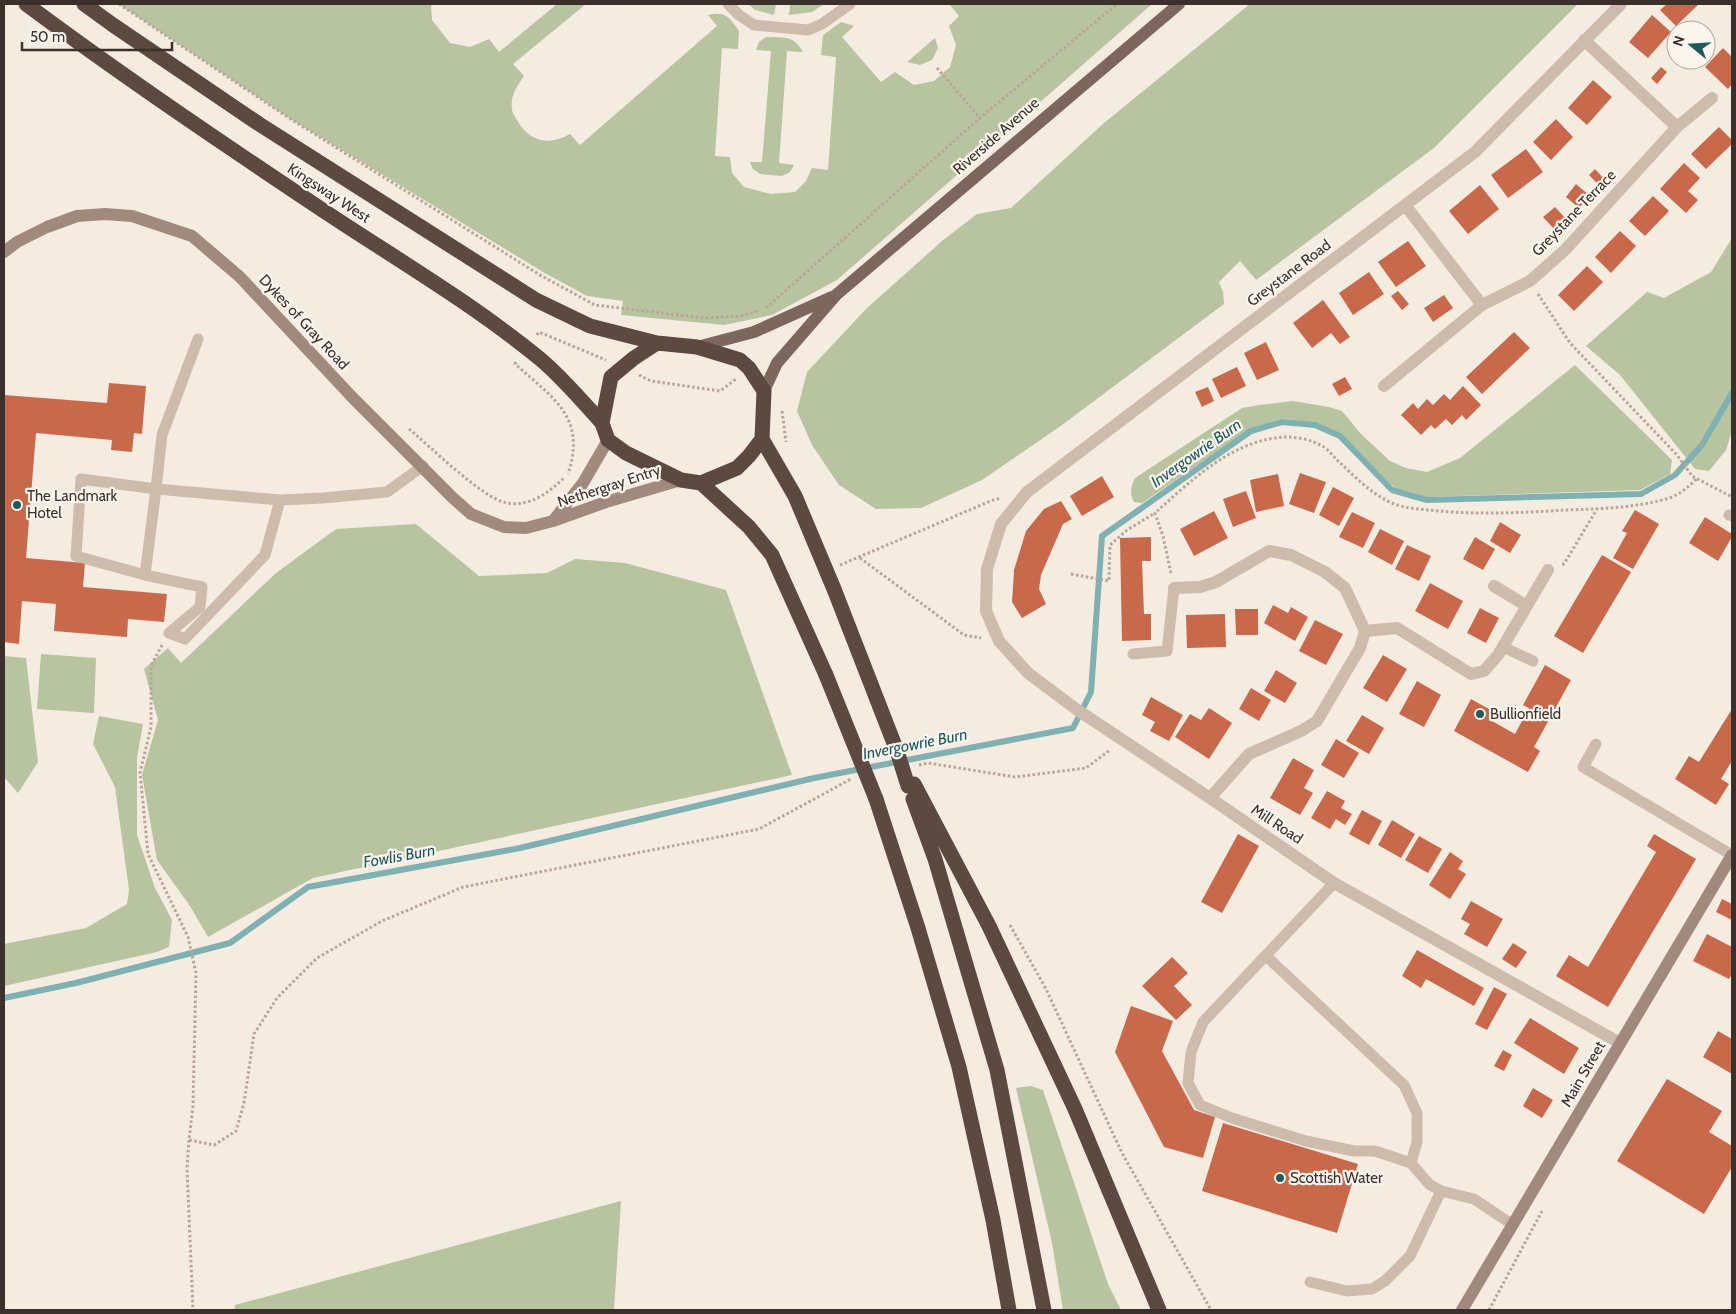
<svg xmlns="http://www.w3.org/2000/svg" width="1736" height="1314" viewBox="0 0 1736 1314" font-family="Cabin,sans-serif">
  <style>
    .green { fill: #b8c4a0 }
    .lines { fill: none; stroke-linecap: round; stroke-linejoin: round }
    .stream { stroke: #7fb0b2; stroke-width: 6 }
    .building { fill: #c8694b }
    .path { stroke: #b9a596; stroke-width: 3; stroke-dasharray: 2.5 2.5; stroke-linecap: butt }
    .lane { stroke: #cdbbac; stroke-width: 11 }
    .street { stroke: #cdbbac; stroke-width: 12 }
    .secondary { stroke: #a18a7d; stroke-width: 12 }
    .primary { stroke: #7d675c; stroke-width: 12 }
    .highway { stroke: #5c4a42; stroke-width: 15 }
    .highway-bridge { stroke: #5c4a42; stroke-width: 15 }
    .poi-dot { fill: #1f5a5e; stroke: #fbf5ee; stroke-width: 2 }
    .labels { text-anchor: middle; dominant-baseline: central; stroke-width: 4.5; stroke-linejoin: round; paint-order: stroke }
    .street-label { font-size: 15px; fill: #3b302b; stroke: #fbf5ee }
    .poi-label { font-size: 15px; fill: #3b302b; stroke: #fbf5ee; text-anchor: start }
    .water-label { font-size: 16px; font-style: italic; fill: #1f5a5e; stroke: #fbf5ee }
  </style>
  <rect width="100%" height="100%" fill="#f4ebe1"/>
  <path class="green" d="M119,4H431L432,20L450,43L470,47L489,39L499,52L557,4H586L513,64L524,76C517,86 510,96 512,109C512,113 515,117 517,120C529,142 549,146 570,134L580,145L717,26L708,15C726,11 729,17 739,31L738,49L722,48L715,156L730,157L732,173L744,187L771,194L795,192L806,181L812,168L828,170L836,57L821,55L823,35L841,22L854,26L842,37L881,82L895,72L914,85L934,81L950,67L956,45L949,26L959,16L949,4H1152L837,280L772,315L724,325L621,315L623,301L587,296L543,272L289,118Z
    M748,4H776L774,15L755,10Z
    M790,4H824L812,12L789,15Z
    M1250,4H1578L1434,148L1256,280L1240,261L1219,282L1223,292L1224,304L1062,425L982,480L921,508L876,509L839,485L812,445L797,411L807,372L866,309L942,241L977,214L1011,208L1104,123Z
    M766,37C783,38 793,34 803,52L787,51L779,163L794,165L790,172L782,176L760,174L753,169L750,162H762L771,51L756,50L759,42Z
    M935,38L938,48L932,60L920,65L907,62Z
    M1732,238V431L1726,450L1709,471L1695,469L1620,375L1586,346L1647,292L1664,298L1711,272Z
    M1575,365L1672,460L1670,474L1640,490L1427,497L1396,488L1390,484L1341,435L1308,422L1286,419L1277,420L1250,429L1142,503L1134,502C1129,494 1131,486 1135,478L1242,408L1259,405L1293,401L1329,407L1342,411L1361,434L1390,461L1406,468L1427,472L1460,458Z
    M416,524L479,576L547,573L575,559L625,563L726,590L792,775L313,878L208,937L190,906L157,860L142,775L158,720L144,669L168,648L181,663L276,573L336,529Z
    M41,654L96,658L94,713L37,709Z
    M4,656L26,658L38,762L18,793L4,777Z
    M99,716L143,724L137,757V835L155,888L172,920L169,947L157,952L4,986V944L86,928L127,904L129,890L115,787L93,744Z
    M1031,1086L1043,1090L1108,1284L1121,1310H1063L1052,1243L1016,1088Z
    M621,1201L614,1310H235V1305Z"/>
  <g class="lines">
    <path class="stream" d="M4,998L76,983L230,943L308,887L520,848L814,778L1073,728L1091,692L1102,536L1251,431L1282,422L1315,425L1340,436L1392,490L1427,500L1641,494L1675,475L1702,445L1732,393"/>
  </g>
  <path class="building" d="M1667,4H1699L1676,26L1660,10Z
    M1652,15L1671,32L1648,58L1629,42Z
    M1723,48L1732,57V84L1728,89L1705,67Z
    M1661,67L1667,72L1657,84L1651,78Z
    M1593,80L1612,97L1587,125L1568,108Z
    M1556,119L1573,137L1551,160L1533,142Z
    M1719,127L1732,140V144L1706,169L1691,154Z
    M1526,149L1543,172L1508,198L1491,175Z
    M1684,163L1700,178L1688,191L1698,200L1686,213L1660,189Z
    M1595,169L1605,180L1599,185L1589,175Z
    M1576,184L1590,196L1579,208L1566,197Z
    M1480,185L1499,209L1468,234L1449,211Z
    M1653,196L1669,211L1645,236L1629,221Z
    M1555,207L1567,220L1555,230L1543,217Z
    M1620,231L1636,246L1611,273L1595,257Z
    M1408,241L1426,266L1396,287L1378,262Z
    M1587,266L1603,282L1574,311L1558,295Z
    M1369,272L1384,294L1353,315L1339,293Z
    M1398,291L1409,304L1402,310L1391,296Z
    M1444,295L1453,308L1433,322L1424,308Z
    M1323,300L1350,337L1340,344L1331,333L1312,348L1293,323Z
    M1514,332L1530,348L1482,394L1466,377Z
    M1266,342L1279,370L1257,380L1244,353Z
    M1237,367L1246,386L1221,398L1212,379Z
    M1345,377L1352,389L1339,396L1332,384Z
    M109,383L146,386L142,434L134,433L132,452L111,450L112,440L36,433L26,558L85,563L83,587L167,594L164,622L128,619L127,637L54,631L56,604L22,601L19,644L4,642V395L107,403Z
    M1463,386L1481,405L1466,420L1462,415L1452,425L1446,419L1435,429L1431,425L1421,435L1401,415L1413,403L1418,409L1427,399L1433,405L1444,394L1450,400Z
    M1208,387L1214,401L1202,407L1195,392Z
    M1300,473L1326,482L1314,513L1289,504Z
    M1278,474L1284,506L1256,512L1250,480Z
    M1102,476L1114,497L1082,516L1070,496Z
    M1333,487L1354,498L1339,526L1319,515Z
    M1246,491L1256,518L1233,527L1223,499Z
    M1061,501L1072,519L1063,524L1041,575L1039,589L1046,604L1022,618L1012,602L1013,587L1014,570L1026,531L1044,509Z
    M1635,510L1659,524L1633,569L1613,558L1627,533L1622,531Z
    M1214,511L1228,538L1194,556L1180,529Z
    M1352,512L1375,523L1363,548L1339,537Z
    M1705,517L1732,534V537L1718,561L1689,543Z
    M1500,522L1521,535L1510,553L1490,541Z
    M1380,529L1404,541L1392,565L1368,552Z
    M1151,537V561H1142L1144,614H1151V640L1122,641L1120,538Z
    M1475,537L1495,549L1483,570L1463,559Z
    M1407,545L1431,556L1419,581L1395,569Z
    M1602,555L1631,572L1583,653L1554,636Z
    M1430,583L1463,601L1448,629L1415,611Z
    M1273,605L1288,613L1291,607L1308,617L1295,641L1264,623Z
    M1480,608L1499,618L1486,643L1467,633Z
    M1235,609H1258V635H1236Z
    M1225,614L1226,647L1187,648L1186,615Z
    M1315,620L1343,634L1326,665L1299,651Z
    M1383,655L1407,669L1387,702L1363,688Z
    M1545,665L1571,680L1534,747L1540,751L1528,772L1454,731L1471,699L1496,713L1492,721L1515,734L1529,708L1523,705Z
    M1276,670L1297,683L1285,703L1264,691Z
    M1417,681L1441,695L1424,727L1399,714Z
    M1251,688L1271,700L1259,721L1239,709Z
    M1151,697L1183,715L1169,741L1150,731L1155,722L1142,715Z
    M1209,708L1232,723L1209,759L1175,737L1190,714L1201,720Z
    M1732,709V761L1721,779L1729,784L1716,805L1675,779L1689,756L1699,762Z
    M1362,715L1384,728L1369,754L1346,741Z
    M1336,739L1359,753L1344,778L1321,765Z
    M1293,758L1314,770L1304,788L1313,793L1300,815L1270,798Z
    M1327,791L1345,801L1341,808L1352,814L1345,825L1336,819L1330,829L1311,818Z
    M1362,810L1382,821L1369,845L1349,834Z
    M1392,820L1415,834L1401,858L1378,845Z
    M1238,834L1259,846L1222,913L1201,902Z
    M1654,834L1696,859L1608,1007L1556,976L1569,955L1588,967L1656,852L1647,846Z
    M1419,836L1442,849L1428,873L1405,860Z
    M1450,852L1463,861L1458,869L1466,874L1450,899L1429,885Z
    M1722,899L1732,904V920L1716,912Z
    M1471,901L1503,919L1487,947L1464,934L1470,924L1461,919Z
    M1707,934L1732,947V974L1729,979L1693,961Z
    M1513,943L1527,952L1516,968L1502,959Z
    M1417,950L1484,988L1474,1006L1426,979L1421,988L1402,976Z
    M1172,957L1188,973L1174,986L1192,1005L1176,1020L1142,986Z
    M1494,987L1507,994L1487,1030L1475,1024Z
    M1131,1006L1173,1021L1162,1051L1194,1110L1215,1117L1203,1158L1164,1147L1115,1052Z
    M1530,1018L1579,1048L1564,1074L1514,1043Z
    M1718,1031L1732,1039V1074L1703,1057Z
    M1503,1050L1512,1055L1504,1071L1494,1066Z
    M1667,1079L1722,1111L1709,1132L1732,1146V1167L1704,1214L1617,1161Z
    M1533,1088L1553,1100L1542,1118L1523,1106Z
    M1223,1123L1358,1164L1337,1233L1202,1191Z"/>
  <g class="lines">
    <path class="path" d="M119,4L289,118L540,275L595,305L704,318L740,316L758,311
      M937,68L980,118
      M1538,294L1570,343L1677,455L1692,476L1732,497
      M766,308L980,118L1117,4
      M537,335L539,332L606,360
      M516,362L515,364C553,398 587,417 568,474
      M639,375L651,381L720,391L736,379
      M782,411L786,442
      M409,429C430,446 483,499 507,503C530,507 548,493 564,478
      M860,558L964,635L981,638
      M1562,564H1564L1597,509
      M840,565L993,500L1001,498
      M1171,573L1163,536L1155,513C1192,480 1233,439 1286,437C1298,437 1312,440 1322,446C1328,449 1332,455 1336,459C1353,475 1371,494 1392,503C1404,508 1417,509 1429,510C1474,515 1520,513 1565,510C1599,509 1633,508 1666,499C1678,496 1689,487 1697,478
      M1071,574L1109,581L1110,545L1127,530L1155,513
      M162,645L151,666V727L140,773L148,854L188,937L196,973L193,1106L189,1140L214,1145L236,1131L244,1103L254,1034L277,998L317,958L382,921L463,887L759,829L851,779
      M919,765L928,763L1015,777L1086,768L1110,750
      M1010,925L1046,989L1122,1153L1211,1310
      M189,1140L187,1168L193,1310
      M1489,1310L1542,1211"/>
    <path class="lane" d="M728,4L739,15L754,25L808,30L822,24L850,4
      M198,339L162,435L156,489L280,500L323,498L387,492L423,466
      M81,479L156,489L145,575L76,556Z
      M1729,515L1732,516
      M145,575L202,587L200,607L169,633L185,639L265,555L280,500
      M1503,647L1533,661
      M1133,654L1167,651L1174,588
      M1596,744L1583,767L1732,855
      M1334,883L1203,1022L1191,1052L1188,1083L1200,1105L1232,1118L1306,1141L1354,1151H1375L1411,1163L1429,1184L1441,1191L1474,1199L1513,1225
      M1266,956L1404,1085L1417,1113V1142L1411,1163
      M1310,1282L1347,1291L1372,1289L1385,1281L1410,1256L1441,1191"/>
    <path class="street" d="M1584,40L1677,127
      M1405,205L1482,305
      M1384,386L1482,305L1530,281L1565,250L1677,127L1712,98
      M1494,586L1527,606
      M1174,588L1200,587L1216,582L1269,551L1291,555L1325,572L1345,588L1365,631L1360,648L1317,721L1301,731L1249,754L1210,798
      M1365,631L1397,628L1471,674L1484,671L1498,655L1548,570
      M1620,1043L1334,883L1210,798L1076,709L1028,673L999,641L986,611L987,569L1001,524L1027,492L1475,152L1621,4"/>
    <path class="secondary" d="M4,252L17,242L47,227L77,216L105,214L132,216L192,236L240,277L352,397L453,498L471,514L504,527L526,528L553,521L606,502L681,480
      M553,521L583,483L608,440
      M1462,1310L1732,855"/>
    <path class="primary" d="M697,347L754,332L832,297
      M764,391L777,363L836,295L1179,4"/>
    <path class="highway" d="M26,4C124,77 225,145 327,213C398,260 473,304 539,358C562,377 582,401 602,423
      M84,4L113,25L259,124L536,300L590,326L657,343
      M657,343L697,347L740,360L749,368L764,391L762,439L749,456L737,468L701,483L681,480L626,453L608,440L602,423L611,377L634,358Z
      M762,439L795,496L834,589L897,751
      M701,483L749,527L772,555L826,675
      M914,784L989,926L1075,1109L1159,1310
      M876,799L918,928L959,1067L993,1220L1009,1310
      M913,799L935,859L997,1070L1044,1310"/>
    <path class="highway-bridge" d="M826,675L876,799
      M897,751L908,786"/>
  </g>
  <g class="poi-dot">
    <circle cx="17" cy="505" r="5"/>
    <circle cx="1480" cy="714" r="5"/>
    <circle cx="1280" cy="1178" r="5"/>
  </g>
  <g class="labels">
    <g class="street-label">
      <text transform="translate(996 136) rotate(-41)">Riverside Avenue</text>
      <text transform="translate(329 193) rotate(33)">Kingsway West</text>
      <text transform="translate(1574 213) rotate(-46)">Greystane Terrace</text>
      <text transform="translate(1289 273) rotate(-37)">Greystane Road</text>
      <text transform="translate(304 322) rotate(47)">Dykes of Gray Road</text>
      <text transform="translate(609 486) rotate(-18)">Nethergray Entry</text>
      <text transform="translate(1277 824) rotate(34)">Mill Road</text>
      <text transform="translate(1583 1074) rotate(-60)">Main Street</text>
    </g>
    <g class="poi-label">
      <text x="27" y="496">The Landmark<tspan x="27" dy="17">Hotel</tspan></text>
      <text x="1490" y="714">Bullionfield</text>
      <text x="1290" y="1178">Scottish Water</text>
    </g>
    <g class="water-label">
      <text transform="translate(1196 453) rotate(-35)">Invergowrie Burn</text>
      <text transform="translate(915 744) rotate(-11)">Invergowrie Burn</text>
      <text transform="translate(399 856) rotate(-10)">Fowlis Burn</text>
    </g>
  </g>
  <rect width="1736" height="1314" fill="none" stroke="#3b302b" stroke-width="10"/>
  <g transform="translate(1691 45) rotate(288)"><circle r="24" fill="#fbf5ee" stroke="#aea6a0"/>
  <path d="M0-4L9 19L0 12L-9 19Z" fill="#1f5a5e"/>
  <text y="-8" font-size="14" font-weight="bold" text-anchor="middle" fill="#3b302b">N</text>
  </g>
  <path d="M22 42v8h150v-8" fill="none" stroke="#3b302b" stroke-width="2.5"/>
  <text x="30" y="42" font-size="15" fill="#3b302b" stroke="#fbf5ee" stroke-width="4" paint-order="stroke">50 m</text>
</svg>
